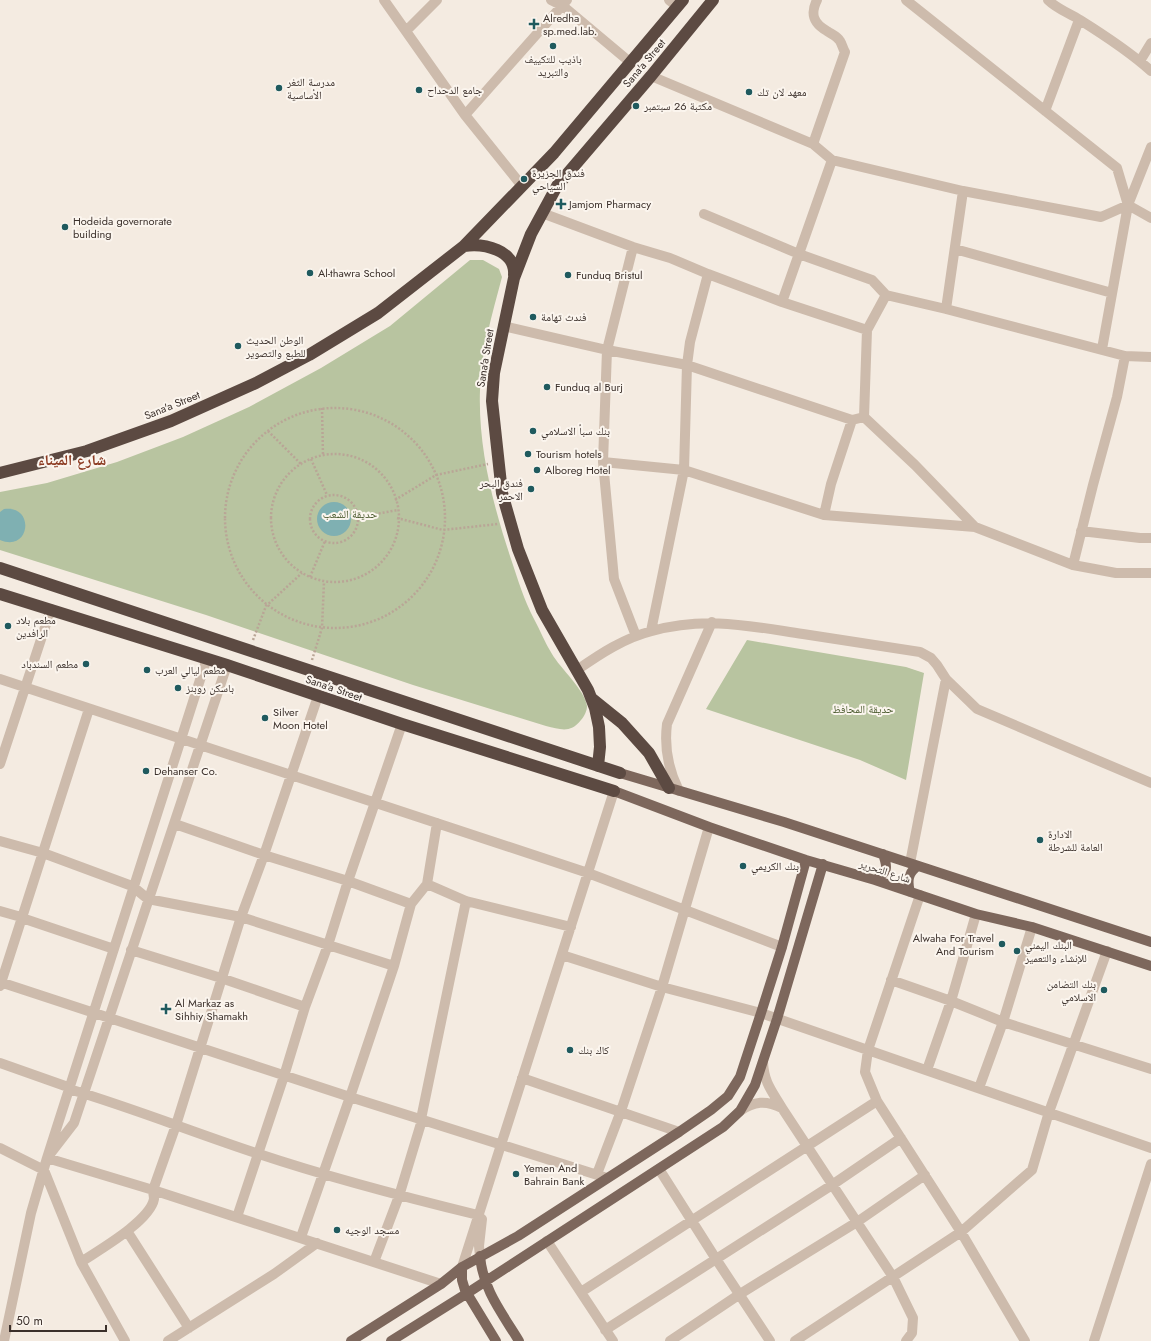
<svg xmlns="http://www.w3.org/2000/svg" width="1151" height="1341" viewBox="0 0 1151 1341" font-family="Jost,'Noto Naskh Arabic',sans-serif">
  <style>
    .green { fill: #b8c4a0 }
    .water { fill: #7fb0b2 }
    .lines { fill: none; stroke-linecap: round; stroke-linejoin: round }
    .path { stroke: #b9a596; stroke-width: 2.5; stroke-dasharray: 2 2; stroke-linecap: butt }
    .minor { stroke: #cdbbac; stroke-width: 10 }
    .major { stroke: #7d675c; stroke-width: 10 }
    .highway { stroke: #5c4a42; stroke-width: 12 }
    .poi-dot { fill: #1f5a5e; stroke: #fbf5ee; stroke-width: 1.5 }
    .labels { text-anchor: middle; dominant-baseline: central; stroke-width: 4; stroke-linejoin: round; paint-order: stroke }
    .poi-label { font-size: 11px; fill: #3b302b; stroke: #fbf5ee; text-anchor: start }
    .street-label { font-size: 11px; fill: #3b302b; stroke: #fbf5ee }
    .park-label { font-size: 11px; fill: #4a5a2e; stroke: #fbf5ee }
    .district-label { font-size: 15px; font-weight: bold; fill: #8c3b22; stroke: #fbf5ee }
  </style>
  <rect width="100%" height="100%" fill="#f4ebe1"/>
  <path class="green" d="M470,260H483L499,269L502,277C492,315 481,351 480,390C478,448 493,505 511,559C518,580 524,600 534,619C540,630 545,643 552,654C560,668 585,690 587,706C587,711 584,717 581,720C570,734 560,729 546,726L413,685L206,615L0,550V492L47,483L117,462L183,437L249,407L321,368L390,326Z
    M747,640L906,667L924,673L906,780L860,760L706,709Z"/>
  <path class="water" d="M317 519a17 17 0 1 1 34 0a17 17 0 1 1-34 0Z
    M4,509C35,504 31,553 0,540V512Z"/>
  <g class="lines">
    <path class="path" d="M225 518a110 110 0 1 1 220 0a110 110 0 1 1-220 0Z
      M322,408L323,456
      M268,431L302,465
      M271 518a64 64 0 1 1 128 0a64 64 0 1 1-128 0Z
      M311,459L327,495
      M310 519a24 24 0 1 1 48 0a24 24 0 1 1-48 0Z
      M395,500L436,475L488,464
      M359,517L398,510
      M397,518L443,530L498,524
      M310,577L325,541
      M253,640L266,606L302,573
      M312,660L322,628L324,582"/>
    <path class="minor" d="M384,0L465,115L522,186
      M551,0L563,6L631,63
      M669,0L678,7
      M906,0L1117,168L1128,205L1151,218
      M1048,0C1057,9 1069,13 1080,20C1104,35 1130,52 1151,71
      M406,31L437,0
      M1140,61L1151,43
      M651,76L813,144L832,160L963,191L1101,217L1128,205
      M1045,111L1079,20
      M465,115L567,0
      M813,144L845,52C843,49 842,44 840,41C837,36 831,34 827,31C813,23 810,14 817,0
      M542,213L633,247L670,258L708,274L782,302L867,330L886,295L946,309L1125,356L1151,357
      M704,214L799,254L872,280L886,295
      M633,247L607,350L603,462L614,579L636,636
      M955,249L1112,293
      M782,302L832,160
      M946,309L963,191
      M503,326L607,350L687,365L852,420L864,417L915,465L975,527
      M1102,349L1128,205L1151,147
      M864,417L867,330
      M603,462L684,470L824,515L975,527L1073,565L1116,573H1151
      M824,515L831,484L852,420
      M1081,531L1140,538H1151
      M1073,565L1093,485L1117,397L1125,356
      M651,631L684,470L687,365L690,342L708,274
      M207,658L47,1158L74,1123L227,665
      M577,670C600,654 624,638 652,631C706,616 749,626 803,634C842,640 881,646 920,652L931,658L937,665L946,679L977,709L1151,783
      M0,679L588,873L782,947
      M0,764L51,609
      M679,791C668,769 664,748 667,724L712,622
      M175,824L264,855L348,881L411,904
      M0,841L43,853L132,886L148,899L241,917L394,966
      M910,863L946,679
      M427,884L466,901L571,927
      M920,895L868,1050L865,1072L877,1101L961,1232L1025,1341
      M0,911L21,917L22,918L114,949
      M131,950L221,978L305,1007
      M562,955L662,987L761,1013L1151,1148
      M891,980L951,1001L1003,1022L1151,1069
      M0,982L350,1097L607,1178
      M0,986L89,709
      M0,1063L68,1087L69,1089C133,1108 195,1133 259,1154C331,1178 404,1197 478,1215
      M927,1070L951,1001L976,914
      M522,1078L679,1132
      M979,1088L1003,1022L1032,927
      M782,1108L893,1277L913,1318L912,1333L906,1341
      M740,1111C754,1101 766,1100 782,1108C772,1091 764,1083 763,1062
      M0,1148L44,1170L81,1262L125,1341
      M659,1169L716,1259L770,1341
      M597,1174L621,1111L662,987L709,827
      M237,1217L284,1076L305,1007L328,945L348,881L402,724
      M127,1231L189,1328
      M301,1237L350,1097L394,966L411,904L427,884L437,823
      M547,1241L613,1341
      M480,1256L479,1246L482,1219
      M81,1262C99,1250 150,1221 154,1199C154,1196 153,1193 153,1190L176,1125L241,917L264,855L318,696
      M374,1262L399,1196L422,1120L421,1119L466,901
      M462,1267L614,791
      M581,1292L877,1101
      M605,1330L832,1185L901,1138
      M4,1341L31,1213L47,1158L153,1190L441,1284
      M168,1341L274,1274L317,1243
      M670,1341L740,1294L857,1222L925,1175
      M795,1341L961,1232L1032,1170L1049,1112L1107,951
      M1094,1341L1151,1164"/>
    <path class="major" d="M620,773L784,822L1151,942
      M614,791L709,827L806,860L875,880L976,914L1032,927L1151,966
      M875,880C888,872 888,868 883,854
      M910,892C907,881 908,872 918,866
      M480,1256C483,1290 502,1313 519,1341
      M462,1267V1280L465,1290L496,1341
      M351,1341L441,1284L462,1267L518,1236L679,1132L711,1110L728,1096L740,1077L761,1013L782,947L806,860
      M391,1341L466,1294L723,1127L740,1111L755,1085L777,1019L823,864"/>
    <path class="highway" d="M464,246C484,243 516,250 514,275
      M0,473L87,451L171,421L256,383L309,355L378,313L464,246L554,153L683,0
      M0,568L620,773
      M0,594L227,665L402,724L614,791
      M591,698L622,723L649,753L669,788
      M598,766L600,747L599,727L595,708L588,690L542,610L518,549L502,493L492,401L494,373L514,278L531,234L557,186L651,76L713,0"/>
  </g>
  <g class="poi-dot">
    <path d="M532 18h4v4h4v4h-4v4h-4v-4h-4v-4h4z"/>
    <circle cx="553" cy="46" r="4"/>
    <circle cx="279" cy="88" r="4"/>
    <circle cx="419" cy="90" r="4"/>
    <circle cx="749" cy="92" r="4"/>
    <circle cx="636" cy="106" r="4"/>
    <circle cx="524" cy="179" r="4"/>
    <path d="M559 198h4v4h4v4h-4v4h-4v-4h-4v-4h4z"/>
    <circle cx="65" cy="227" r="4"/>
    <circle cx="310" cy="273" r="4"/>
    <circle cx="568" cy="275" r="4"/>
    <circle cx="533" cy="317" r="4"/>
    <circle cx="238" cy="346" r="4"/>
    <circle cx="547" cy="387" r="4"/>
    <circle cx="533" cy="431" r="4"/>
    <circle cx="528" cy="454" r="4"/>
    <circle cx="537" cy="470" r="4"/>
    <circle cx="531" cy="489" r="4"/>
    <circle cx="8" cy="626" r="4"/>
    <circle cx="86" cy="664" r="4"/>
    <circle cx="147" cy="670" r="4"/>
    <circle cx="178" cy="688" r="4"/>
    <circle cx="265" cy="718" r="4"/>
    <circle cx="146" cy="771" r="4"/>
    <circle cx="1040" cy="840" r="4"/>
    <circle cx="743" cy="866" r="4"/>
    <circle cx="1002" cy="944" r="4"/>
    <circle cx="1017" cy="951" r="4"/>
    <circle cx="1104" cy="990" r="4"/>
    <path d="M164 1003h4v4h4v4h-4v4h-4v-4h-4v-4h4z"/>
    <circle cx="570" cy="1050" r="4"/>
    <circle cx="516" cy="1174" r="4"/>
    <circle cx="337" cy="1230" r="4"/>
  </g>
  <g class="labels">
    <g class="poi-label">
      <text x="543" y="18">Alredha<tspan x="543" dy="13">sp.med.lab.</tspan></text>
      <text x="553" y="59" text-anchor="middle">باذيب للتكييف<tspan x="553" dy="13">والتبريد</tspan></text>
      <text x="287" y="82">مدرسة الثغر<tspan x="287" dy="13">الأساسية</tspan></text>
      <text x="427" y="90">جامع الدحداح</text>
      <text x="757" y="92">معهد لان تك</text>
      <text x="644" y="106">مكتبة 26 سبتمبر</text>
      <text x="532" y="173">فندق الجزيرة<tspan x="532" dy="13">السياحي</tspan></text>
      <text x="569" y="204">Jamjom Pharmacy</text>
      <text x="73" y="221">Hodeida governorate<tspan x="73" dy="13">building</tspan></text>
      <text x="318" y="273">Al-thawra School</text>
      <text x="576" y="275">Funduq Bristul</text>
      <text x="541" y="317">فندث تهامة</text>
      <text x="246" y="340">الوطن الحديث<tspan x="246" dy="13">للطبع والتصوير</tspan></text>
      <text x="555" y="387">Funduq al Burj</text>
      <text x="541" y="431">بنك سبأ الاسلامي</text>
      <text x="536" y="454">Tourism hotels</text>
      <text x="545" y="470">Alboreg Hotel</text>
      <text x="523" y="483" text-anchor="end">فندق البحر<tspan x="523" dy="13">الاحمر</tspan></text>
      <text x="16" y="620">مطعم بلاد<tspan x="16" dy="13">الرافدين</tspan></text>
      <text x="78" y="664" text-anchor="end">مطعم السندباد</text>
      <text x="155" y="670">مطعم ليالي العرب</text>
      <text x="186" y="688">باسكن روبنز</text>
      <text x="273" y="712">Silver<tspan x="273" dy="13">Moon Hotel</tspan></text>
      <text x="154" y="771">Dehanser Co.</text>
      <text x="1048" y="834">الادارة<tspan x="1048" dy="13">العامة للشرطة</tspan></text>
      <text x="751" y="866">بنك الكريمي</text>
      <text x="994" y="938" text-anchor="end">Alwaha For Travel<tspan x="994" dy="13">And Tourism</tspan></text>
      <text x="1025" y="945">البنك اليمني<tspan x="1025" dy="13">للإنشاء والتعمير</tspan></text>
      <text x="1096" y="984" text-anchor="end">بنك التضامن<tspan x="1096" dy="13">الاسلامي</tspan></text>
      <text x="175" y="1003">Al Markaz as<tspan x="175" dy="13">Sihhiy Shamakh</tspan></text>
      <text x="578" y="1050">كاك بنك</text>
      <text x="524" y="1168">Yemen And<tspan x="524" dy="13">Bahrain Bank</tspan></text>
      <text x="345" y="1230">مسجد الوجيه</text>
    </g>
    <g class="street-label">
      <text transform="translate(644 63) rotate(-50)">Sana'a Street</text>
      <text transform="translate(485 358) rotate(-81)">Sana'a Street</text>
      <text transform="translate(172 405) rotate(-22)">Sana'a Street</text>
      <text transform="translate(334 688) rotate(19)">Sana'a Street</text>
      <text transform="translate(885 871) rotate(18)">شارع التحرير</text>
    </g>
    <g class="park-label">
      <text x="350" y="514">حديقة الشعب</text>
      <text x="863" y="709">حديقة المحافظ</text>
    </g>
    <g class="district-label">
      <text x="72" y="460">شارع الميناء</text>
    </g>
  </g>
  <path d="M10 1325v6h96v-6" fill="none" stroke="#3b302b" stroke-width="2"/>
  <text x="16" y="1325" font-size="12" fill="#3b302b" stroke="#fbf5ee" stroke-width="3" paint-order="stroke">50 m</text>
</svg>
